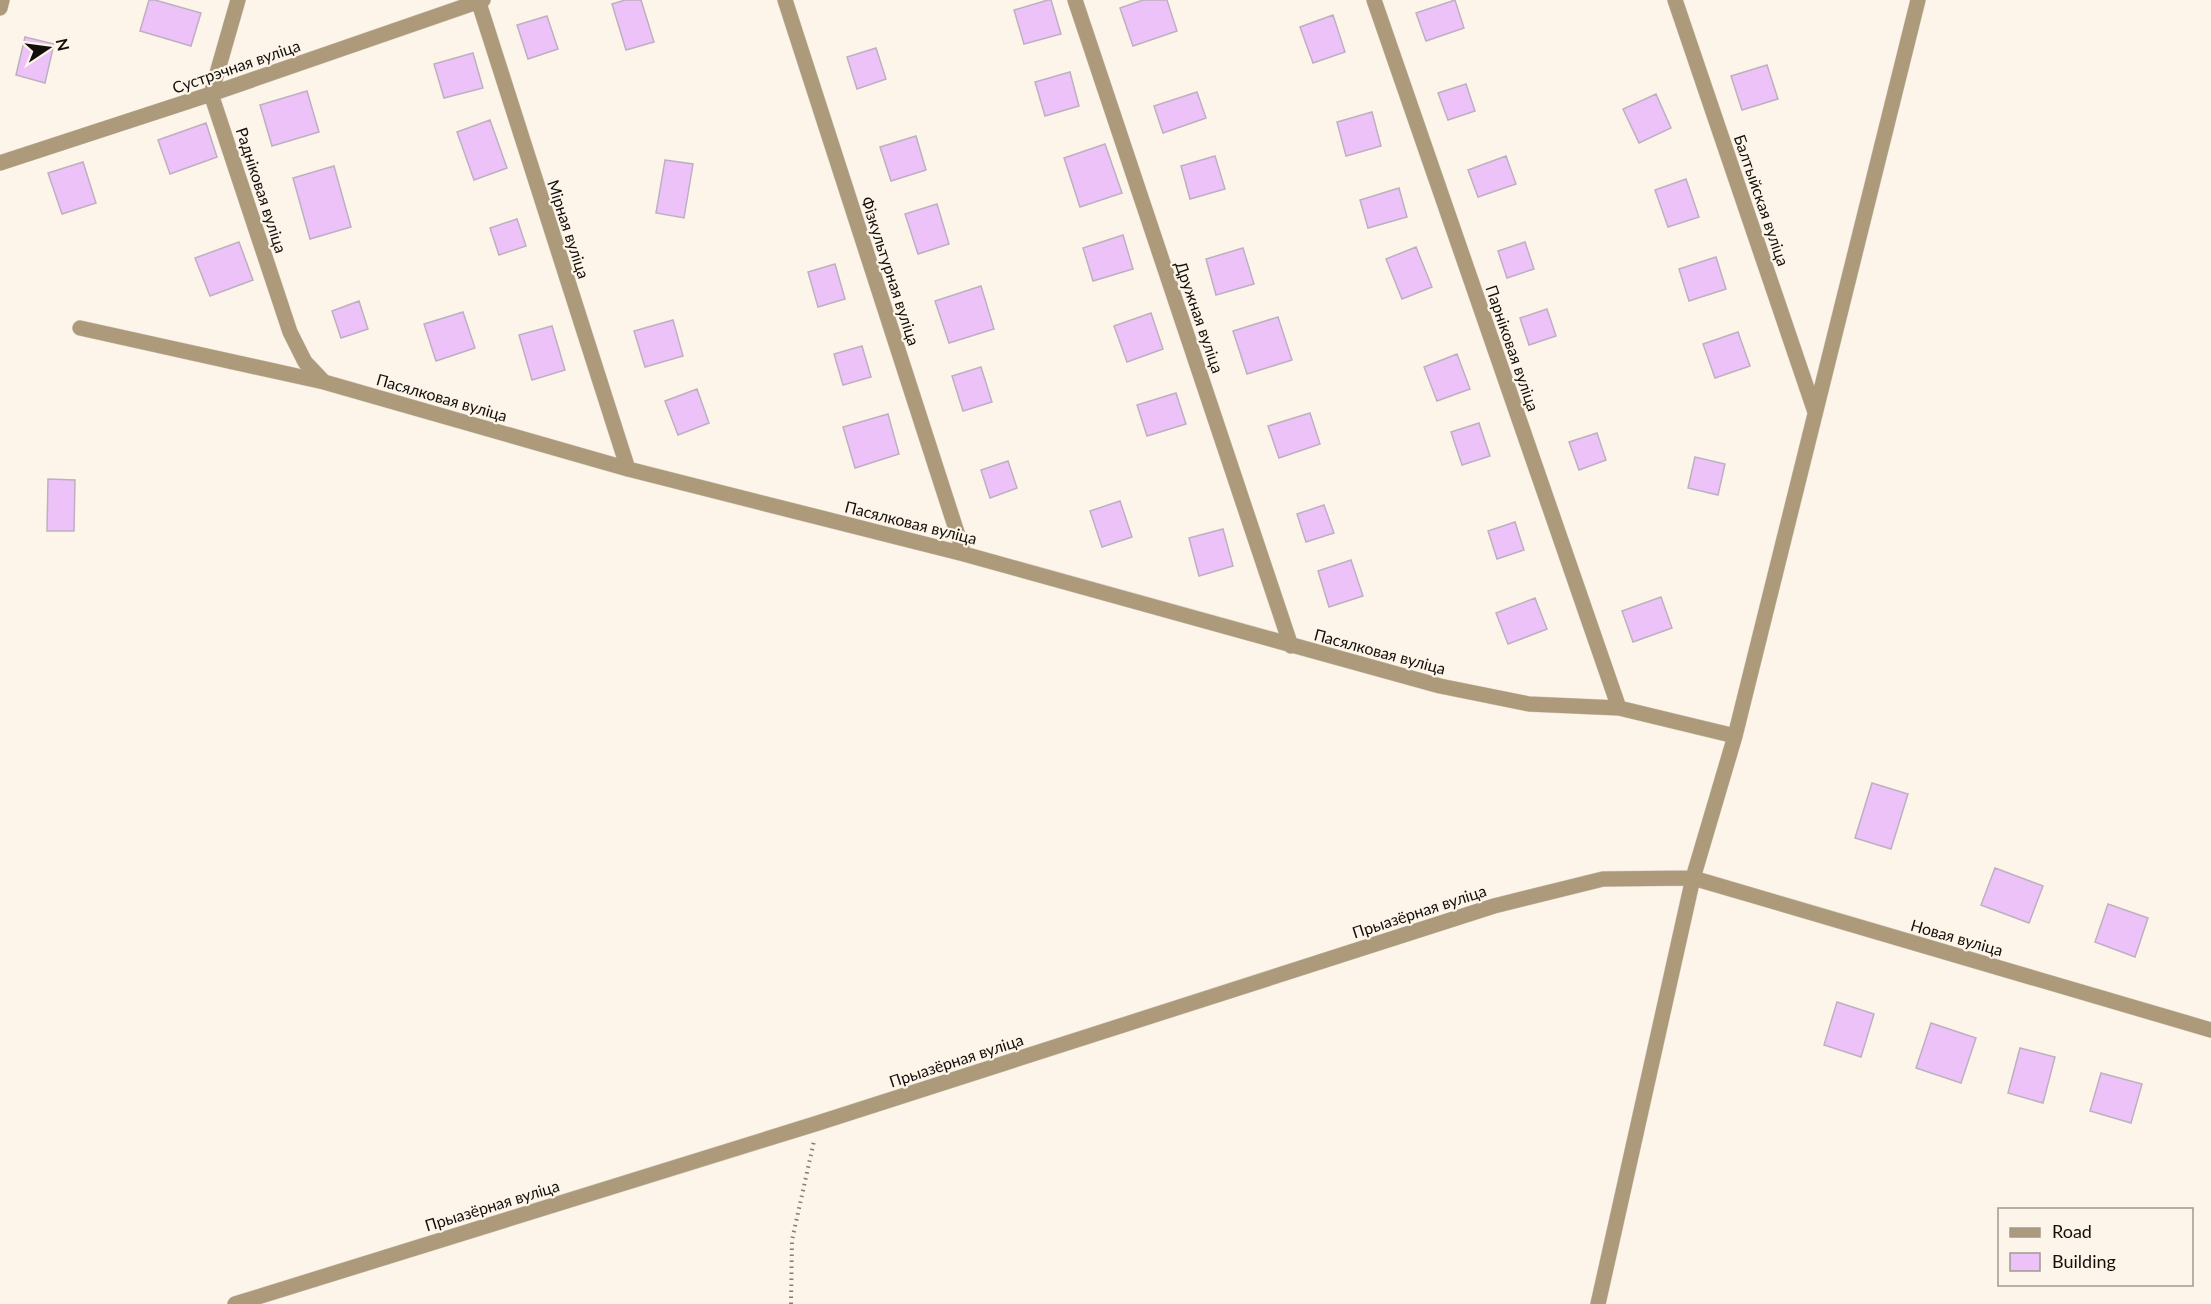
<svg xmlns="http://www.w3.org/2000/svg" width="2211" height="1304" viewBox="0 0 2211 1304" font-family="Lato,sans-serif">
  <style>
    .building { fill: #ecc2f8; stroke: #bdb0c1; stroke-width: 1.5 }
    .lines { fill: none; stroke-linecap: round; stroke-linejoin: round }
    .minor-casing { stroke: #d8d0c6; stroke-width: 16 }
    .path { stroke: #847d76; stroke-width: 4; stroke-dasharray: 1.5 4.5; stroke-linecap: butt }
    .minor { stroke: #ac9a7b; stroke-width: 15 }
    .labels { text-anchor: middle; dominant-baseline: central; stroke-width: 4.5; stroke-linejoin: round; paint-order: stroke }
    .street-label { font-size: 16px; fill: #140f0a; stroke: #fdf5ea }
  </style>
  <rect width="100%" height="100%" fill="#fdf5ea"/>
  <path class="building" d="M149,0H155L201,13L191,46L140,31Z
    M625,0H641L654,42L626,50L612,4Z
    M1048,0H1051L1061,34L1024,44L1014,10Z
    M1143,0H1167L1177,31L1133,46L1120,8Z
    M1455,0L1464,28L1426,41L1416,13Z
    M1333,15L1345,52L1313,63L1300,27Z
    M547,16L558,49L528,59L517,25Z
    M25,37L54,44L45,83L16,75Z
    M876,48L886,79L857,89L847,57Z
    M473,53L483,88L444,98L434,64Z
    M1767,65L1778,99L1742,110L1731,76Z
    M1070,72L1079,106L1045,116L1035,82Z
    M1466,84L1475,111L1448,120L1438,93Z
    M307,91L319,132L272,146L260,105Z
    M1197,92L1206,118L1163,133L1154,106Z
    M1656,94L1671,128L1639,143L1623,109Z
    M1372,112L1381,146L1346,156L1337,122Z
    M490,120L507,168L474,180L457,132Z
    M206,123L217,157L170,174L158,140Z
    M916,136L926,170L891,181L880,147Z
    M1105,144L1122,193L1080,207L1064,158Z
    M1215,156L1225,189L1190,199L1181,166Z
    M1506,156L1516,184L1478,197L1468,170Z
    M665,160L693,164L684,218L656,213Z
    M83,162L96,203L62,214L48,173Z
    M334,166L351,227L310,239L293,178Z
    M1686,179L1699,217L1668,227L1655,190Z
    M1399,188L1407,217L1368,228L1360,200Z
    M937,204L949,244L918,254L905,214Z
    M517,219L526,246L499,255L490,228Z
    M1123,235L1133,269L1093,281L1083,248Z
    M239,242L253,280L210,296L195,258Z
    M1525,242L1534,269L1507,278L1498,251Z
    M1416,247L1432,287L1402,299L1386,259Z
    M1243,248L1254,284L1216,295L1206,259Z
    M1716,257L1726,289L1689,301L1679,269Z
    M835,264L845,299L818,307L808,272Z
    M981,286L994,329L949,343L935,301Z
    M359,301L368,329L341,338L332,311Z
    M1547,309L1556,336L1529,345L1520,318Z
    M463,312L475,348L436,361L424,324Z
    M1151,313L1163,349L1127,362L1114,326Z
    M1278,317L1292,360L1247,374L1233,331Z
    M673,320L683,356L645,367L634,331Z
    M552,326L565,370L532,380L519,335Z
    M1738,332L1750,366L1715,378L1703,344Z
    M862,346L871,377L843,385L834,354Z
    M1457,354L1470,389L1437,401L1424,367Z
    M981,367L992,402L963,411L952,376Z
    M697,389L709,423L678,435L665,401Z
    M1176,393L1186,424L1147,436L1137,405Z
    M1310,413L1320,444L1279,458L1268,426Z
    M888,414L899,454L855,468L843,427Z
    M1479,423L1490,456L1462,465L1451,432Z
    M1597,433L1606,460L1579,470L1569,442Z
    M1695,457L1725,464L1718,495L1688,488Z
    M1008,461L1017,488L990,498L981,470Z
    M48,479L75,480L74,531H47Z
    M1120,501L1132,537L1102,547L1090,511Z
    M1324,505L1334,533L1306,542L1297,514Z
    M1515,522L1524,550L1497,559L1488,531Z
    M1223,529L1233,566L1199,576L1189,538Z
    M1351,560L1363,596L1329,607L1318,571Z
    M1661,597L1672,628L1633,642L1622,611Z
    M1535,598L1547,629L1508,644L1496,613Z
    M1872,783L1908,794L1891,849L1855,838Z
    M1995,868L2043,886L2029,923L1981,905Z
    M2108,904L2148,918L2135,957L2095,942Z
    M1837,1002L1874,1014L1861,1057L1824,1045Z
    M1931,1023L1976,1038L1961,1083L1916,1068Z
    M2020,1048L2055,1057L2043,1103L2008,1093Z
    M2101,1073L2142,1084L2131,1123L2090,1111Z"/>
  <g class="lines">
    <g class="minor-casing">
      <path id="minor" d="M238,0L211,94L290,332L305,362L324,382
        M478,0L628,469
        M785,0L964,554
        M1075,0L1291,646
        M1374,0L1619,708
        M1675,0L1815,412
        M0,8L2,0
        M0,163L211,94L483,0
        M80,328L324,382L628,469L964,554L1440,686L1529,704L1619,708L1735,736
        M235,1304L818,1123L1494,906L1603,879L1693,878L2211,1030
        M1598,1304L1693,878L1735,736L1918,0"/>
    </g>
    <path class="path" d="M791,1304L792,1240L814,1141"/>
    <use href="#minor" class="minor"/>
  </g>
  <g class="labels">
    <g class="street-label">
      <text transform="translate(236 66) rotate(-19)">Сустрэчная вуліца</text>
      <text transform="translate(262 190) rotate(72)">Радніковая вуліца</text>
      <text transform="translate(1762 200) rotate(71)">Балтыйская вуліца</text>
      <text transform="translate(569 229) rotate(72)">Мірная вуліца</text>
      <text transform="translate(891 271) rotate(72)">Фізкультурная вуліца</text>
      <text transform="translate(1200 317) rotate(71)">Дружная вуліца</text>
      <text transform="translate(1513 348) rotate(71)">Парніковая вуліца</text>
      <text transform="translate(442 397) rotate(16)">Пасялковая вуліца</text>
      <text transform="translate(911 522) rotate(14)">Пасялковая вуліца</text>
      <text transform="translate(1380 651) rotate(15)">Пасялковая вуліца</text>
      <text transform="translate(1419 911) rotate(-18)">Прыазёрная вуліца</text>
      <text transform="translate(1957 937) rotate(16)">Новая вуліца</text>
      <text transform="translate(956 1060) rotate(-18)">Прыазёрная вуліца</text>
      <text transform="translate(492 1205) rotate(-17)">Прыазёрная вуліца</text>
    </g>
  </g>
  <rect x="1998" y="1208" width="195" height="78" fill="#fdf5ea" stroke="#a09990" stroke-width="1.5"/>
  <rect x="2010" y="1228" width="30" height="9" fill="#ac9a7b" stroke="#a09990" stroke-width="1.5"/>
  <text x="2052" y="1238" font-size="18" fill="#140f0a">Road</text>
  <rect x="2010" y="1253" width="30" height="18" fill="#ecc2f8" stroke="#a09990" stroke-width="1.5"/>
  <text x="2052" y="1268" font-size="18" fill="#140f0a">Building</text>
  <g transform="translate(48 48) rotate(77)" stroke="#fdf5ea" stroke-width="4.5" paint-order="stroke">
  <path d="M0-4.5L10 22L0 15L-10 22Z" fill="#140f0a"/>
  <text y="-9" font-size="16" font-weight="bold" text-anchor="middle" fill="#140f0a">N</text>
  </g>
</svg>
